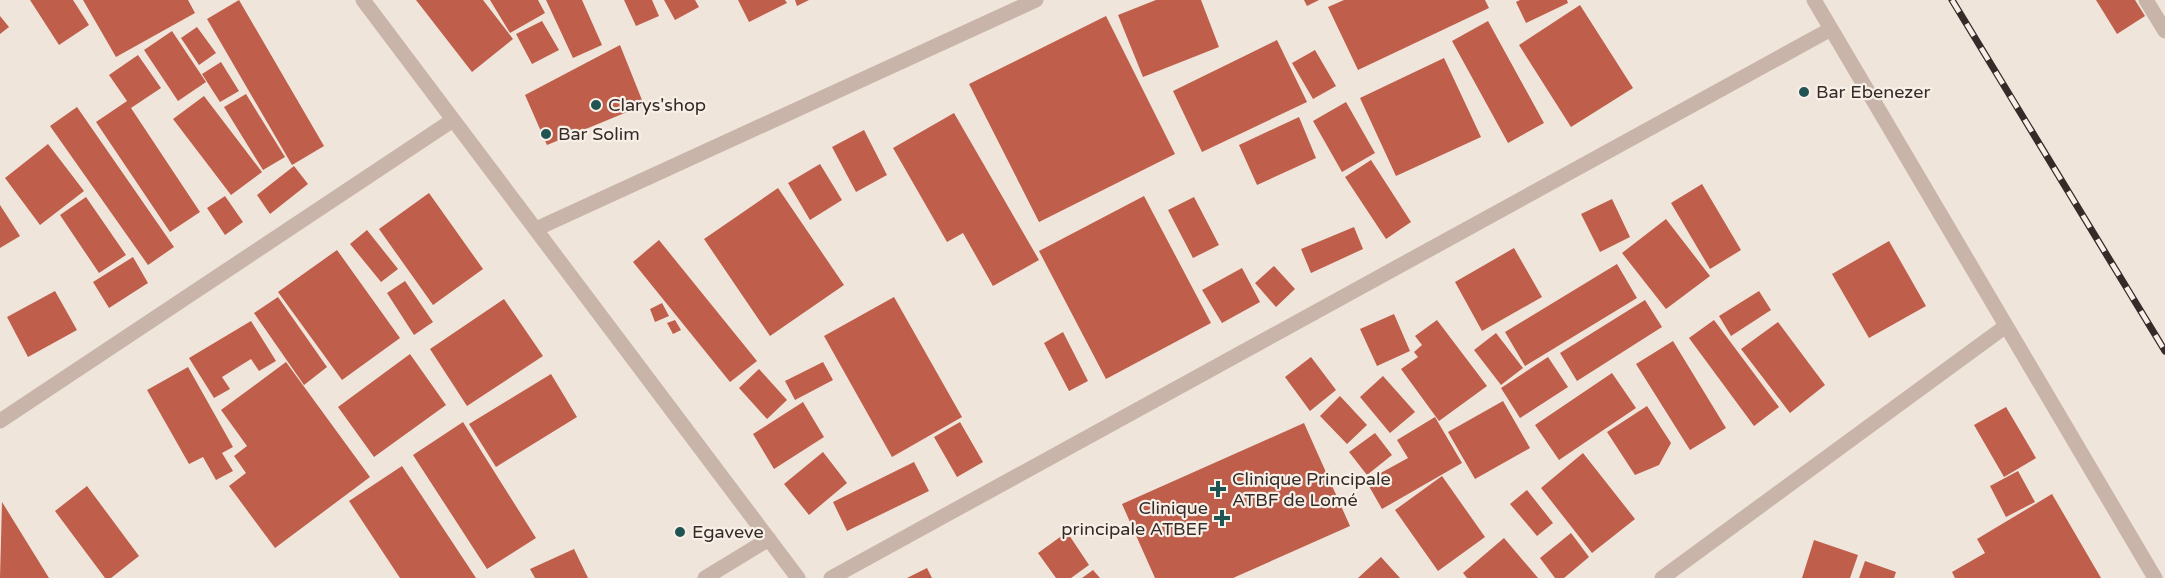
<svg xmlns="http://www.w3.org/2000/svg" width="2165" height="578" viewBox="0 0 2165 578" font-family="'Varela Round',sans-serif">
  <style>
    .building { fill: #bf5e4a }
    .lines { fill: none; stroke-linecap: round; stroke-linejoin: round }
    .minor { stroke: #c8b4a8; stroke-width: 15 }
    .rail-casing { stroke: #352b28; stroke-width: 7 }
    .rail { stroke: #f8efe7; stroke-width: 4.5; stroke-dasharray: 14; stroke-linecap: butt }
    .poi-dot { fill: #205453; stroke: #f8efe7; stroke-width: 2 }
    .labels { text-anchor: middle; dominant-baseline: central; stroke-width: 4.5; stroke-linejoin: round; paint-order: stroke }
    .poi-label { font-size: 18px; fill: #352b28; stroke: #f8efe7; text-anchor: start }
  </style>
  <rect width="100%" height="100%" fill="#f0e5db"/>
  <path class="building" d="M30,0H73L89,25L59,45Z
    M83,0H188L195,13L116,57Z
    M239,0L324,146L292,165L207,19Z
    M416,0H483L513,39L472,72Z
    M490,0H538L545,13L510,33Z
    M546,0H582L602,45L573,58Z
    M624,0H652L659,16L636,26Z
    M664,0H695L699,7L675,20Z
    M738,0H785L787,3L749,22Z
    M795,0H809L797,6Z
    M1156,0H1201L1219,47L1143,77L1118,15Z
    M1304,0H1319L1307,6Z
    M1344,0H1485L1489,8L1358,70L1328,7Z
    M1520,0H1567L1568,3L1526,23L1516,2Z
    M2096,0H2135L2145,16L2117,34Z
    M1580,5L1633,88L1571,127L1519,45Z
    M0,16L9,27L0,34Z
    M1106,16L1175,154L1039,222L969,84Z
    M542,21L559,50L532,64L516,34Z
    M1488,21L1544,123L1508,143L1452,41Z
    M197,27L216,53L199,65L181,38Z
    M172,31L206,82L178,101L144,50Z
    M1277,40L1307,102L1202,152L1173,91Z
    M620,45L644,105L547,145L525,95Z
    M1315,50L1336,86L1313,99L1292,63Z
    M138,55L161,88L131,108L200,212L170,232L96,122L127,101L109,75Z
    M1444,58L1481,137L1396,176L1360,98Z
    M221,62L239,91L220,102L202,74Z
    M246,94L285,157L263,170L224,107Z
    M204,96L262,172L231,195L173,119Z
    M1346,102L1375,153L1342,172L1313,121Z
    M77,107L174,247L148,265L50,126Z
    M954,113L1039,260L993,286L963,233L947,242L893,148Z
    M1299,117L1316,158L1257,185L1239,145Z
    M864,130L887,175L856,192L832,147Z
    M48,144L84,191L40,225L5,178Z
    M1371,160L1411,222L1386,239L1345,177Z
    M820,164L842,200L810,220L788,183Z
    M294,166L308,184L270,214L257,195Z
    M1702,184L1741,250L1710,269L1671,203Z
    M778,188L844,285L770,336L704,239Z
    M429,193L483,269L433,305L379,229Z
    M225,196L243,222L225,235L207,208Z
    M1144,196L1211,323L1106,379L1039,251Z
    M86,197L126,255L99,273L60,215Z
    M1194,197L1219,245L1193,258L1168,210Z
    M1612,199L1630,237L1600,252L1581,214Z
    M0,205L20,236L0,248Z
    M1666,219L1710,276L1666,309L1622,253Z
    M1354,227L1363,249L1311,273L1301,249Z
    M367,230L398,269L381,282L350,244Z
    M659,240L757,361L730,382L633,262Z
    M1889,241L1926,306L1869,338L1832,274Z
    M1514,248L1542,297L1482,331L1455,282Z
    M337,250L400,338L342,380L278,292Z
    M133,257L148,283L109,308L93,282Z
    M1617,264L1637,298L1525,366L1505,332Z
    M1274,266L1295,289L1276,307L1255,283Z
    M1242,268L1260,302L1222,323L1202,290Z
    M405,281L433,322L414,335L387,293Z
    M55,291L77,330L28,357L7,317Z
    M1759,291L1771,310L1731,336L1719,316Z
    M278,297L327,367L304,385L254,313Z
    M894,297L962,417L892,457L824,336Z
    M504,299L543,356L467,406L430,349Z
    M1645,300L1662,327L1577,381L1560,353Z
    M662,303L669,316L655,322L650,309Z
    M1394,314L1410,351L1377,366L1360,329Z
    M675,320L681,330L673,334L667,323Z
    M1437,320L1487,386L1439,421L1401,369L1418,357L1414,352L1422,345L1415,336Z
    M1714,320L1779,407L1754,426L1689,338Z
    M251,321L276,361L259,371L251,359L222,377L230,389L214,398L189,358Z
    M1778,322L1825,385L1790,413L1741,349Z
    M1063,332L1088,381L1069,391L1044,343Z
    M1496,333L1523,368L1501,385L1474,350Z
    M1673,341L1726,428L1690,450L1636,364Z
    M410,354L446,405L374,457L338,407Z
    M1311,357L1336,390L1310,411L1285,377Z
    M1548,357L1568,387L1520,418L1501,388Z
    M286,362L370,477L275,548L229,486L246,473L234,456L247,446L221,410Z
    M823,362L833,380L795,400L785,381Z
    M188,367L233,447L222,453L233,471L216,480L203,457L189,464L147,390Z
    M759,369L787,400L767,419L739,388Z
    M1612,373L1636,408L1559,460L1535,425Z
    M551,374L577,417L496,467L469,424Z
    M1383,376L1415,412L1390,433L1360,397Z
    M1340,396L1367,425L1347,444L1320,416Z
    M1503,401L1530,448L1475,479L1448,432Z
    M803,402L824,437L774,469L753,434Z
    M1647,406L1671,443L1659,465L1635,475L1607,432Z
    M2006,407L2036,458L2004,477L1974,425Z
    M1435,417L1462,463L1382,509L1366,481L1408,458L1397,440Z
    M463,422L536,538L487,569L413,455Z
    M960,422L983,462L957,477L934,437Z
    M1304,423L1350,526L1233,578H1155L1122,504Z
    M1375,433L1392,455L1367,475L1349,452Z
    M823,452L847,483L809,515L784,484Z
    M1583,453L1635,519L1592,553L1541,488Z
    M914,462L929,491L847,531L833,502Z
    M402,466L476,578H400L349,501Z
    M2018,471L2035,502L2006,517L1990,486Z
    M1442,476L1485,537L1438,571L1395,510Z
    M87,486L139,556L111,578H105L55,511Z
    M1527,490L1553,523L1537,536L1510,504Z
    M2052,494L2101,578H1955L1952,572L1985,553L1977,539Z
    M2,502L49,578H0Z
    M1067,532L1089,565L1071,578H1056L1038,553Z
    M1571,533L1589,557L1564,578H1555L1540,558Z
    M1504,538L1538,578H1467L1463,573Z
    M1814,540L1858,555L1850,578H1802Z
    M574,549L588,578H535L530,569Z
    M1381,557L1400,578H1358Z
    M1865,561L1896,572L1894,578H1859Z
    M927,568L932,578H907Z
    M1093,570L1100,578H1082Z"/>
  <g class="lines">
    <path class="minor" d="M363,0L798,578
      M1814,0L2155,578
      M2146,0L2165,31
      M536,229L1036,0
      M0,421L453,120
      M705,578L769,539
      M831,578L1831,29
      M1662,578L2006,326"/>
    <g class="rail-casing">
      <path id="rail" d="M1952,0L2165,351"/>
    </g>
    <use href="#rail" class="rail"/>
  </g>
  <g class="poi-dot">
    <circle cx="1804" cy="92" r="6"/>
    <circle cx="596" cy="105" r="6"/>
    <circle cx="546" cy="134" r="6"/>
    <path d="M1215 480h6v6h6v6h-6v6h-6v-6h-6v-6h6z"/>
    <path d="M1219 509h6v6h6v6h-6v6h-6v-6h-6v-6h6z"/>
    <circle cx="680" cy="532" r="6"/>
  </g>
  <g class="labels">
    <g class="poi-label">
      <text x="1816" y="92">Bar Ebenezer</text>
      <text x="608" y="105">Clarys'shop</text>
      <text x="558" y="134">Bar Solim</text>
      <text x="1232" y="479">Clinique Principale<tspan x="1232" dy="21">ATBF de Lomé</tspan></text>
      <text x="1208" y="508" text-anchor="end">Clinique<tspan x="1208" dy="21">principale ATBEF</tspan></text>
      <text x="692" y="532">Egaveve</text>
    </g>
  </g>
</svg>
